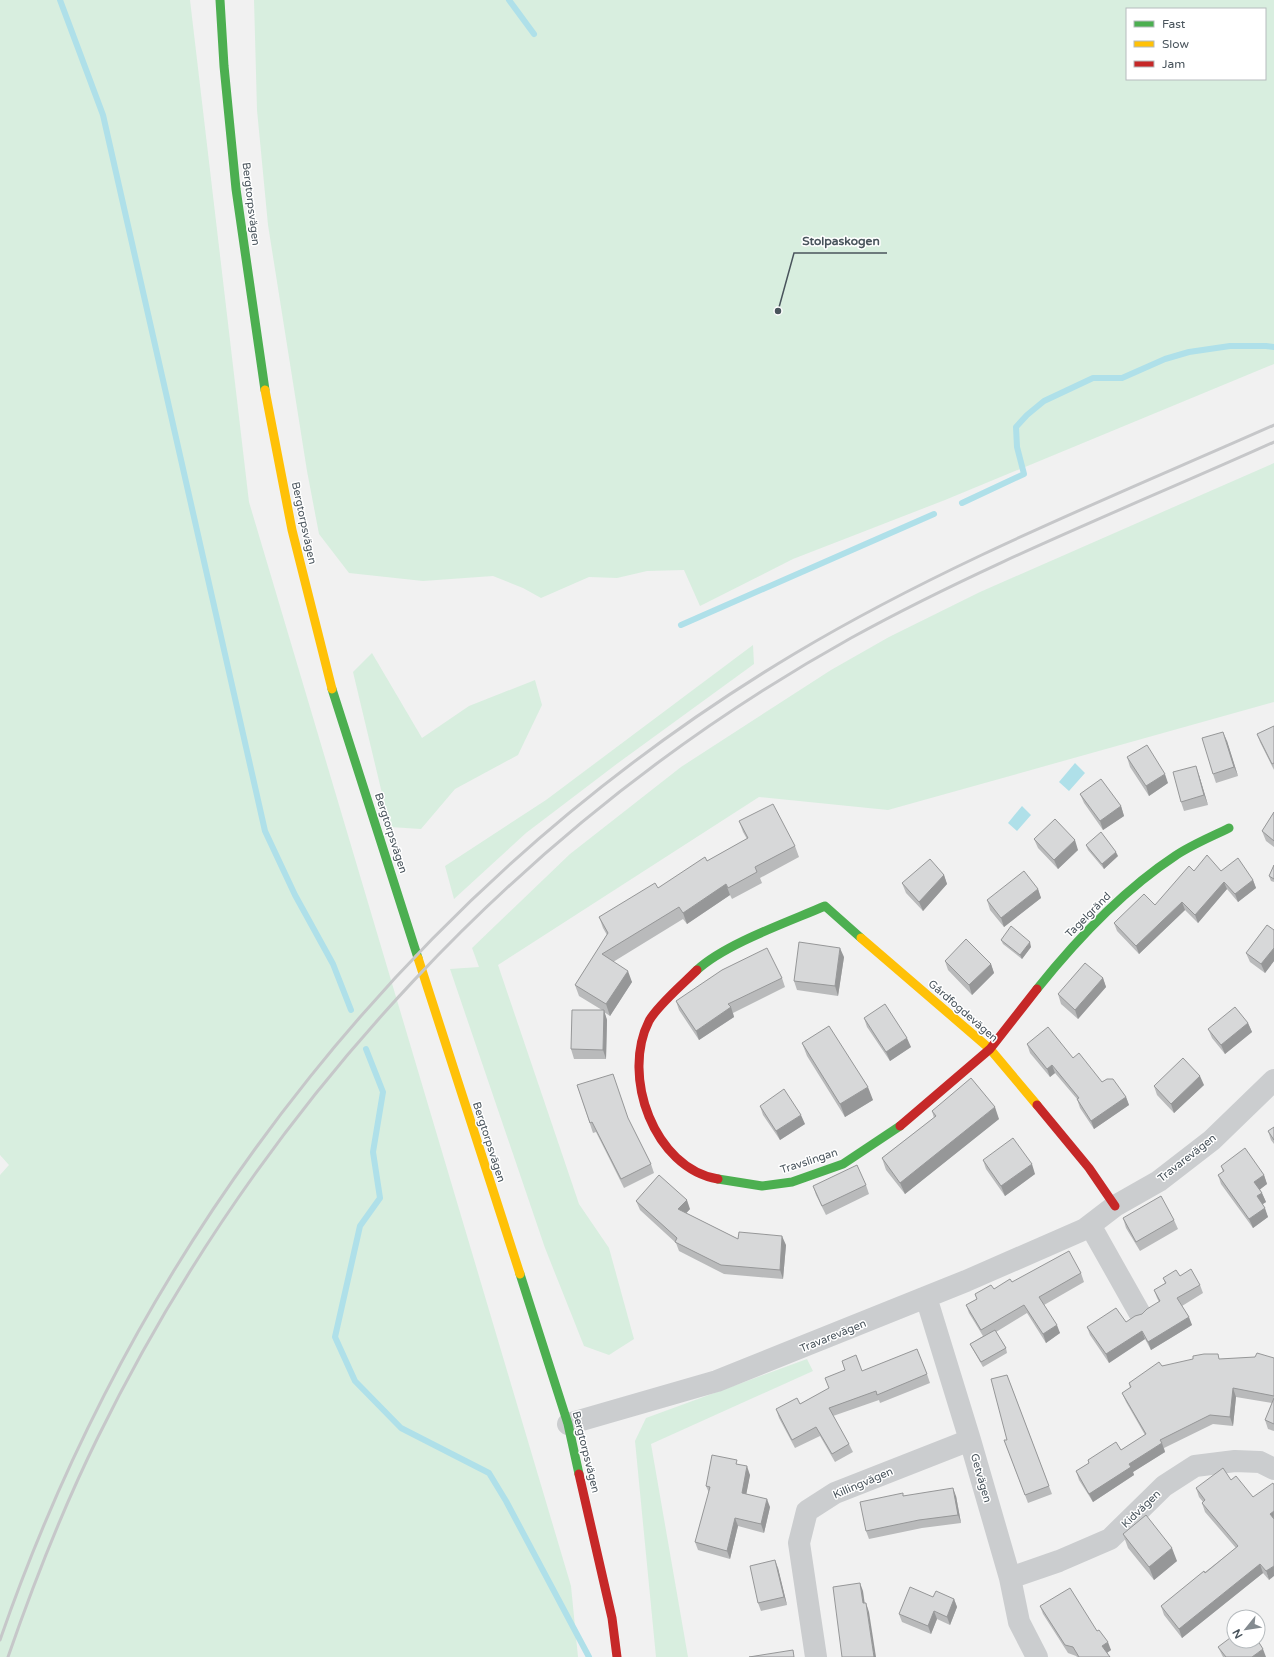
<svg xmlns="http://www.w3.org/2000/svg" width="1274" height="1657" viewBox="0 0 1274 1657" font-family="'Varela Round',sans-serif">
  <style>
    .green { fill: #d8eedf; fill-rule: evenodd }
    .water { fill: #afe0e9 }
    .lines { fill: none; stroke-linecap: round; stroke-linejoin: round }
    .stream { stroke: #afe0e9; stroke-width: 6 }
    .street { stroke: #cbcdcf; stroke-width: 22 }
    .fast { stroke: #4caf50; stroke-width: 9 }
    .slow { stroke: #ffc107; stroke-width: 9 }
    .jam { stroke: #c62828; stroke-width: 9 }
    .rail { stroke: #c6c7c9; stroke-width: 3 }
    .wall { fill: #b9babb }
    .shaded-wall { fill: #969798 }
    .building { fill: #d7d8d9; stroke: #969798 }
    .labels { text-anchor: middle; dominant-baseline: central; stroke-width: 3; stroke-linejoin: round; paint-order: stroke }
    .street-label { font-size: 11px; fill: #49545c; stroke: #fff }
    .leader { fill: none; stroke: #49545c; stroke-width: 1.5 }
    .callout-dot { fill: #49545c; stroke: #fff; stroke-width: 1.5 }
    .callout-label { font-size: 12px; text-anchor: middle; font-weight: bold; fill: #49545c; stroke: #fff; stroke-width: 3; stroke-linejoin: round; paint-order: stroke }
  </style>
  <rect width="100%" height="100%" fill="#f1f1f1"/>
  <path class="green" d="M0,0H190L249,502L571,1586L578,1657H0V1175L9,1165L0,1155Z
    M254,0H1274V364L945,500L793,559L700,606L684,570L647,571L617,578L589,577L541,598L523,588L493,576L423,581L349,573L319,534L307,471L268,225L257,110ZM1127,9H1265V79H1127Z
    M1274,463V702L888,810L759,797L498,965L579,1204L609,1248L634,1339L609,1355L584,1346L545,1248L450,969L479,967L472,948L570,854L681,767L831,670L889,637L980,592Z
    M753,645L754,664L618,763L526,833L454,899L445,866L546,800Z
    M372,653L422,738L469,706L535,680L542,705L518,755L455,789L421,829L390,827L353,672Z
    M807,1359L813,1371L651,1444L688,1657H656L635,1441L646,1418Z"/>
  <path class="water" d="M1075,763L1085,773L1069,791L1059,782Z
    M1022,806L1031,815L1017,831L1008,823Z"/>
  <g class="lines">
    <path class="stream" d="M60,0L103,115L265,831L295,895L333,964L351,1010
      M509,0L534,34
      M962,503L1024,474L1017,447L1016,427L1027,415L1044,401L1093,378H1122L1165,359L1189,352L1230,346H1266L1274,347
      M681,625L934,514
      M366,1049L383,1092L373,1152L380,1198L360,1226L335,1337L355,1381L401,1428L489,1473L506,1501L589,1657"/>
    <path class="street" d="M1090,1225L1139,1312
      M926,1297L970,1440L1010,1578L1019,1622L1037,1657
      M568,1424L717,1381L966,1281L1085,1229L1115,1206L1159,1181L1212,1140L1274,1080
      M1010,1578L1059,1561L1110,1539L1164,1486L1195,1466L1235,1461L1260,1462L1274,1469
      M816,1657L799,1543L807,1511L835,1493L970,1440"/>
    <path class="fast" d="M220,0L224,66L236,189L265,390
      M332,689L418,958
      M697,970C725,944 788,922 825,906L861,938
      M1037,989C1077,939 1122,891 1175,856C1191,845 1211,837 1229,828
      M718,1179L762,1186L792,1182L843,1164L900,1126
      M520,1274L568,1424L579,1474"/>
    <path class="slow" d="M265,390L292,530L332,689
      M861,938L990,1049L1037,1105
      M418,958L520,1274"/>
    <path class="jam" d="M697,970C684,983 657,1006 649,1021C621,1076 654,1168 718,1179
      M1037,1105L1089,1168L1115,1206
      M900,1126L990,1049L1037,989
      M579,1474L612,1618L617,1657"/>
    <path class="rail" d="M0,1640C143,1228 419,879 794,654C946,563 1112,497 1274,425
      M8,1657C34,1582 63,1508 98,1437C262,1103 526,819 851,638C987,563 1132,506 1274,442"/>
  </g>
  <path class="wall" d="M1274,726V770L1260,742L1257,734Z
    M1227,741L1238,776L1216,783L1213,774Z
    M1127,757L1168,783L1149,796L1130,767Z
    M1199,775L1208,805L1184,811L1181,802Z
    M1080,794L1121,806L1124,816L1103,830L1084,803Z
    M1274,812V847L1266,841L1262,831Z
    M739,821L795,846L799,857L760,878L762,883L732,899L730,895L687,924L683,919L613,962L632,982L610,1016L604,1012L607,1020L606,1059H574L571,1049L602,1010L579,996L575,985L607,935L603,928L599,917L658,888L747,839L743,832Z
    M1034,839L1078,850L1058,869L1038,848Z
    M1086,845L1118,856L1104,869L1088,850Z
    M1274,865V882L1271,881L1269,876Z
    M1194,871H1221L1253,880L1256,888L1238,902L1227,889L1198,923L1185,910L1139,954L1117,931L1114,923L1155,905Z
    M944,875L947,884L923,911L906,893L902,883Z
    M1038,889L1041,898L1004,927L990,910L987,900Z
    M1274,930V961L1265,973L1250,962L1246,953Z
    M1001,940L1031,947L1022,959L1003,944Z
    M844,957L838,996L797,990L794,981Z
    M945,961L991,964L994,973L972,995L948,970Z
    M782,978L785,987L733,1013L734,1017L699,1040L679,1010L676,1001Z
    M1103,978L1106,987L1078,1019L1061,1004L1058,994Z
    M864,1018L911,1047L890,1061L867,1027Z
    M1248,1023L1252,1032L1225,1054L1212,1038L1208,1029Z
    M802,1043L873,1100L845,1117L807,1056Z
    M1027,1044L1073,1058L1102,1082L1126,1097L1129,1105L1094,1129L1080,1108L1077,1099L1055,1073L1050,1077L1030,1053Z
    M577,1085L628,1119L651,1164L654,1173L624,1188L596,1132L593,1133Z
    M1204,1085L1174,1113L1157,1095L1154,1086Z
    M760,1106L805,1124L780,1140L763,1115Z
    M932,1111L999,1119L905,1194L886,1170L882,1158L934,1118Z
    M1274,1127V1144L1271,1140L1268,1131Z
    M983,1160L1035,1174L1005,1196L986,1169Z
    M1221,1166L1264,1175L1267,1184L1260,1189L1266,1202L1262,1204L1268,1217L1253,1228L1221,1184L1218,1175L1223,1172Z
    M866,1185L869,1194L826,1215L816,1195L813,1186Z
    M636,1201L690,1209L686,1213L738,1239L786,1245L783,1279L724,1274L679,1251L676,1243L640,1210Z
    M1123,1218L1174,1220L1178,1229L1140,1251L1126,1228Z
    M1081,1273L1084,1282L1044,1305L1060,1333L1046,1343L1027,1313L996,1332L1006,1348L1007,1353L983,1367L972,1348L970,1344L983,1336L969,1313L966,1305L977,1299L975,1294L994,1289L1012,1282Z
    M1180,1276L1200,1285L1203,1293L1182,1306L1192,1325L1151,1350L1145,1339L1109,1363L1090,1335L1087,1327L1126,1322L1142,1314L1159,1302L1157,1298L1154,1290L1165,1283L1163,1278Z
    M1274,1358V1431L1268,1429L1265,1420L1272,1403L1236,1397L1233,1426L1213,1424L1164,1448L1165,1452L1133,1472L1134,1475L1093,1502L1079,1480L1076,1471L1089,1463L1088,1460L1121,1450L1145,1435L1126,1402L1122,1393L1130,1388L1129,1383L1162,1366L1220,1359Z
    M862,1371L927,1374L930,1383L880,1403L879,1400L833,1416L849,1444L853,1452L835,1462L820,1436L795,1448L779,1418L776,1409L800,1404Z
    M1007,1375L1052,1494L1028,1503L1004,1440H1007Z
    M738,1465L750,1475L746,1494L770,1507L764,1533L738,1526L730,1559L698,1550L695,1542L709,1493L706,1486Z
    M1236,1476L1269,1580L1263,1573L1182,1638L1164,1615L1161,1606L1236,1548L1205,1512L1202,1503L1203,1502L1199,1497L1196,1488L1231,1480Z
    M904,1496H956L961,1523L922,1528L869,1539L866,1531Z
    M1123,1534L1177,1561L1154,1580L1128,1548Z
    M778,1568L787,1605L761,1611L758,1603Z
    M933,1597L954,1599L957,1607L950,1625L937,1619L931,1634L902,1622L899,1614Z
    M1040,1606L1097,1631L1111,1650L1107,1653L1110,1657H1077L1076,1656L1068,1653L1043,1614Z
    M1218,1647L1266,1657H1223Z"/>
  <path class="shaded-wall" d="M1223,732L1227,741L1238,776L1234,767Z
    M1196,766L1199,775L1208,805L1204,795Z
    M1165,774L1168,783L1149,796L1146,786Z
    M1121,806L1124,816L1103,830L1100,821Z
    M1075,840L1078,850L1058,869L1054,860Z
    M1116,852L1118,856L1104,869L1102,864Z
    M944,875L947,884L923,911L919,902Z
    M1253,880L1256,888L1238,902L1235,894Z
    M1224,882L1227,889L1198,923L1195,915Z
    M726,884L730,895L687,924L683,913Z
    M1038,889L1041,898L1004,927L1001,918Z
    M1182,902L1185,910L1139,954L1136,946Z
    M1030,942L1031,947L1022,959L1020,955Z
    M840,948L844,957L838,996L835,986Z
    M1274,948V961L1265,973L1261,964Z
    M991,964L994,973L972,995L969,985Z
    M628,971L632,982L610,1016L606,1004Z
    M1103,978L1106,987L1078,1019L1075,1010Z
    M731,1007L734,1017L699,1040L696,1031Z
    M604,1010L607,1020L606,1059L603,1050Z
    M1248,1023L1252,1032L1225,1054L1221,1045Z
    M907,1038L911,1047L890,1061L886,1052Z
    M1052,1065L1055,1073L1050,1077L1047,1069Z
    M1200,1076L1204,1085L1174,1113L1171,1104Z
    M868,1087L873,1100L845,1117L840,1104Z
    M1126,1097L1129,1105L1094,1129L1091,1121Z
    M995,1107L999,1119L905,1194L900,1183Z
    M801,1115L805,1124L780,1140L776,1131Z
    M1032,1164L1035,1174L1005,1196L1001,1186Z
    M1264,1175L1267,1184L1258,1191L1254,1182Z
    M1262,1193L1266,1202L1260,1206L1257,1196Z
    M687,1200L690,1209L681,1219L678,1209Z
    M1265,1208L1268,1217L1253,1228L1249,1219Z
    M782,1236L786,1245L783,1279L780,1270Z
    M1189,1317L1192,1325L1151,1350L1148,1342Z
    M1057,1325L1060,1333L1046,1343L1043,1334Z
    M1142,1331L1145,1339L1109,1363L1106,1354Z
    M1233,1388L1236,1397L1233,1426L1230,1417Z
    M1162,1443L1165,1452L1133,1472L1134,1475L1093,1502L1089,1494L1129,1464Z
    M747,1466L750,1475L745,1501L742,1493Z
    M953,1488L956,1496L961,1523L958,1515Z
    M767,1499L770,1507L764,1533L761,1524Z
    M1274,1511V1522L1270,1514Z
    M735,1518L738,1526L730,1559L727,1551Z
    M1172,1548L1177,1561L1154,1580L1149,1567Z
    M775,1560L778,1568L787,1605L784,1597Z
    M1260,1564L1263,1573L1182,1638L1179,1629Z
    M1274,1566V1576L1269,1580L1266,1571Z
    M860,1583L863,1591L866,1612L863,1603Z
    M954,1599L957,1607L950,1625L947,1617Z
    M866,1603L869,1612L876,1657H874Z
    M934,1611L937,1619L931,1634L928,1626Z
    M1108,1642L1111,1650L1105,1654L1102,1646Z
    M1263,1649L1266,1657H1252Z"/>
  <path class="building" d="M1274,726V763L1272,764L1257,734Z
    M1223,732L1234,767L1213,774L1202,738Z
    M1147,745L1165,774L1146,786L1127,757Z
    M1196,766L1204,795L1181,802L1173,772Z
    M1101,779L1121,806L1100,821L1080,794Z
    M773,804L795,846L755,867L757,872L728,888L726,884L683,913L679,907L602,954L628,971L606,1004L575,985L608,933L599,917L655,883L658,888L705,857L707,861L748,838L739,821Z
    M1274,812V841L1262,831Z
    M1055,819L1075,840L1054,860L1034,839Z
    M1101,832L1116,852L1102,864L1086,845Z
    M1207,855L1221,871L1238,858L1253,880L1235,894L1224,882L1195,915L1182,902L1136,946L1114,923L1144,894L1155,905L1189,866L1194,871Z
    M930,859L944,875L919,902L902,883Z
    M1274,865V879L1269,876Z
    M1024,871L1038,889L1001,918L987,900Z
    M1267,925L1274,930V948L1261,964L1246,953Z
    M1011,926L1030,942L1020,955L1001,940Z
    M966,939L991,964L969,985L945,961Z
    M799,942L840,948L835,986L794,981Z
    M767,948L782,978L728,1004L731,1007L696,1031L676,1001L722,970Z
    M1085,963L1103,978L1075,1010L1058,994Z
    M885,1004L907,1038L886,1052L864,1018Z
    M1235,1007L1248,1023L1221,1045L1208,1029Z
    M572,1010H604L603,1050L571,1049Z
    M829,1026L868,1087L840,1104L802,1043Z
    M1048,1027L1073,1058L1079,1053L1102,1082L1107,1079H1113L1126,1097L1091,1121L1077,1099L1079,1098L1052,1065L1047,1069L1027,1044Z
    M1183,1058L1200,1076L1171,1104L1154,1086Z
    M613,1074L628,1118L651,1164L621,1179L592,1122L590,1123L577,1085Z
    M971,1078L995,1107L900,1183L882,1158L936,1116L932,1111Z
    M784,1089L801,1115L776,1131L760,1106Z
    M1274,1127V1140L1268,1131Z
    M1013,1138L1032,1164L1001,1186L983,1160Z
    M1245,1148L1264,1175L1254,1182L1262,1193L1257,1196L1265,1208L1249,1219L1218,1175L1224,1171L1221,1166Z
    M857,1165L866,1185L822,1206L813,1186Z
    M659,1175L687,1200L678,1209L738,1239L739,1232L782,1236L780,1270L721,1265L675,1242L677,1238L636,1201Z
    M1161,1196L1174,1220L1136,1242L1123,1218Z
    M1069,1251L1081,1273L1039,1297L1057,1325L1043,1334L1024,1305L981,1330L966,1305L977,1299L975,1294L991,1285L994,1289L1010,1279L1012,1282Z
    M1191,1269L1200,1285L1177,1298L1189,1317L1148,1342L1142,1331L1106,1354L1087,1327L1116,1308L1126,1322L1135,1316L1142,1314L1147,1309L1160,1301L1154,1290L1166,1283L1163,1278L1176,1270L1180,1276Z
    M995,1330L1006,1348L981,1362L970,1344Z
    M917,1349L927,1374L877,1395L876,1391L829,1408L849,1444L832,1454L816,1427L792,1440L776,1409L797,1398L800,1404L829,1388L825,1378L845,1370L842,1361L856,1355L862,1371Z
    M1257,1353L1274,1358V1396L1233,1388L1230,1417L1210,1415L1160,1440L1162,1443L1129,1464L1131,1467L1089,1494L1076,1471L1089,1463L1088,1460L1116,1442L1121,1450L1146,1434L1122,1393L1131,1387L1129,1383L1159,1362L1162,1366L1193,1359V1356L1204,1354H1218L1219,1359L1255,1357Z
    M1007,1375L1049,1486L1025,1495L1004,1440H1007L991,1379Z
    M1274,1398V1424L1265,1420Z
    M712,1455L737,1460L736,1464L747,1466L742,1493L767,1499L761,1524L735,1518L727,1551L695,1542L710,1487L706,1486Z
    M1223,1468L1231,1480L1236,1476L1253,1497L1273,1483L1274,1485V1511L1270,1514L1274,1519V1566L1266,1571L1260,1564L1179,1629L1161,1606L1204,1571L1205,1573L1238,1546L1202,1503L1205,1500L1196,1488Z
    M953,1488L958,1515L919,1520L866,1531L860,1502L903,1493V1496Z
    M1146,1515L1172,1548L1149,1567L1123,1534Z
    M775,1560L784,1597L758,1603L750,1566Z
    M860,1583L863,1603H866L874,1657H842L833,1587Z
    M910,1587L933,1597L936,1591L954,1599L947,1617L934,1611L928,1626L899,1614Z
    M1070,1588L1097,1631L1099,1630L1108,1642L1102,1646L1110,1657H1079L1073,1647L1065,1645L1040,1606Z
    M1234,1635V1641H1258L1263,1649L1252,1657H1226L1218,1647Z
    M793,1650L794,1657H749Z"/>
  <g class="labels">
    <g class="street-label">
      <text transform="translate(251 204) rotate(83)">Bergtorpsvägen</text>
      <text transform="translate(304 523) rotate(78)">Bergtorpsvägen</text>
      <text transform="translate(391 833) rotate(72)">Bergtorpsvägen</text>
      <text transform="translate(1088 915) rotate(-45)">Tagelgränd</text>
      <text transform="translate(963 1011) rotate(41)">Gårdfogdevägen</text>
      <text transform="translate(489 1142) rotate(72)">Bergtorpsvägen</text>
      <text transform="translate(1187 1158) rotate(-38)">Travarevägen</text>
      <text transform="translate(809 1161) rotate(-18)">Travslingan</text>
      <text transform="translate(833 1336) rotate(-22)">Travarevägen</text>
      <text transform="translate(586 1452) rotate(76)">Bergtorpsvägen</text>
      <text transform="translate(981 1478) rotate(74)">Getvägen</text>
      <text transform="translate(863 1483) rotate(-23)">Killingvägen</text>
      <text transform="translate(1141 1509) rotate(-44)">Kidvägen</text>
    </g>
  </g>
  <path class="leader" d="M778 311L794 253H887"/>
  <circle class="callout-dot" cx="778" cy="311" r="4"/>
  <g class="callout-label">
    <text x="841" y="245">Stolpaskogen</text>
  </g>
  <rect x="1126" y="8" width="140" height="72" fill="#ffffff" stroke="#b6bbbe"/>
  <rect x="1134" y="21" width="20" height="6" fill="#4caf50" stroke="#b6bbbe"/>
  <text x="1162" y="28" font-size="12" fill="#49545c">Fast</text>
  <rect x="1134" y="41" width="20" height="6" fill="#ffc107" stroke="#b6bbbe"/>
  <text x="1162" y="48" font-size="12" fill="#49545c">Slow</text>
  <rect x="1134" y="61" width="20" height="6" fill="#c62828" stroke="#b6bbbe"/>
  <text x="1162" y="68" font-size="12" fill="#49545c">Jam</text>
  <g transform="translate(1246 1629) rotate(240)"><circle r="19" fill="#ffffff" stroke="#b6bbbe"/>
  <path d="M0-3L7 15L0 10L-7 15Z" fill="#848b90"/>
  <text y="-6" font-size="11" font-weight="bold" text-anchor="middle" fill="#49545c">N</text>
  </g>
</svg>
